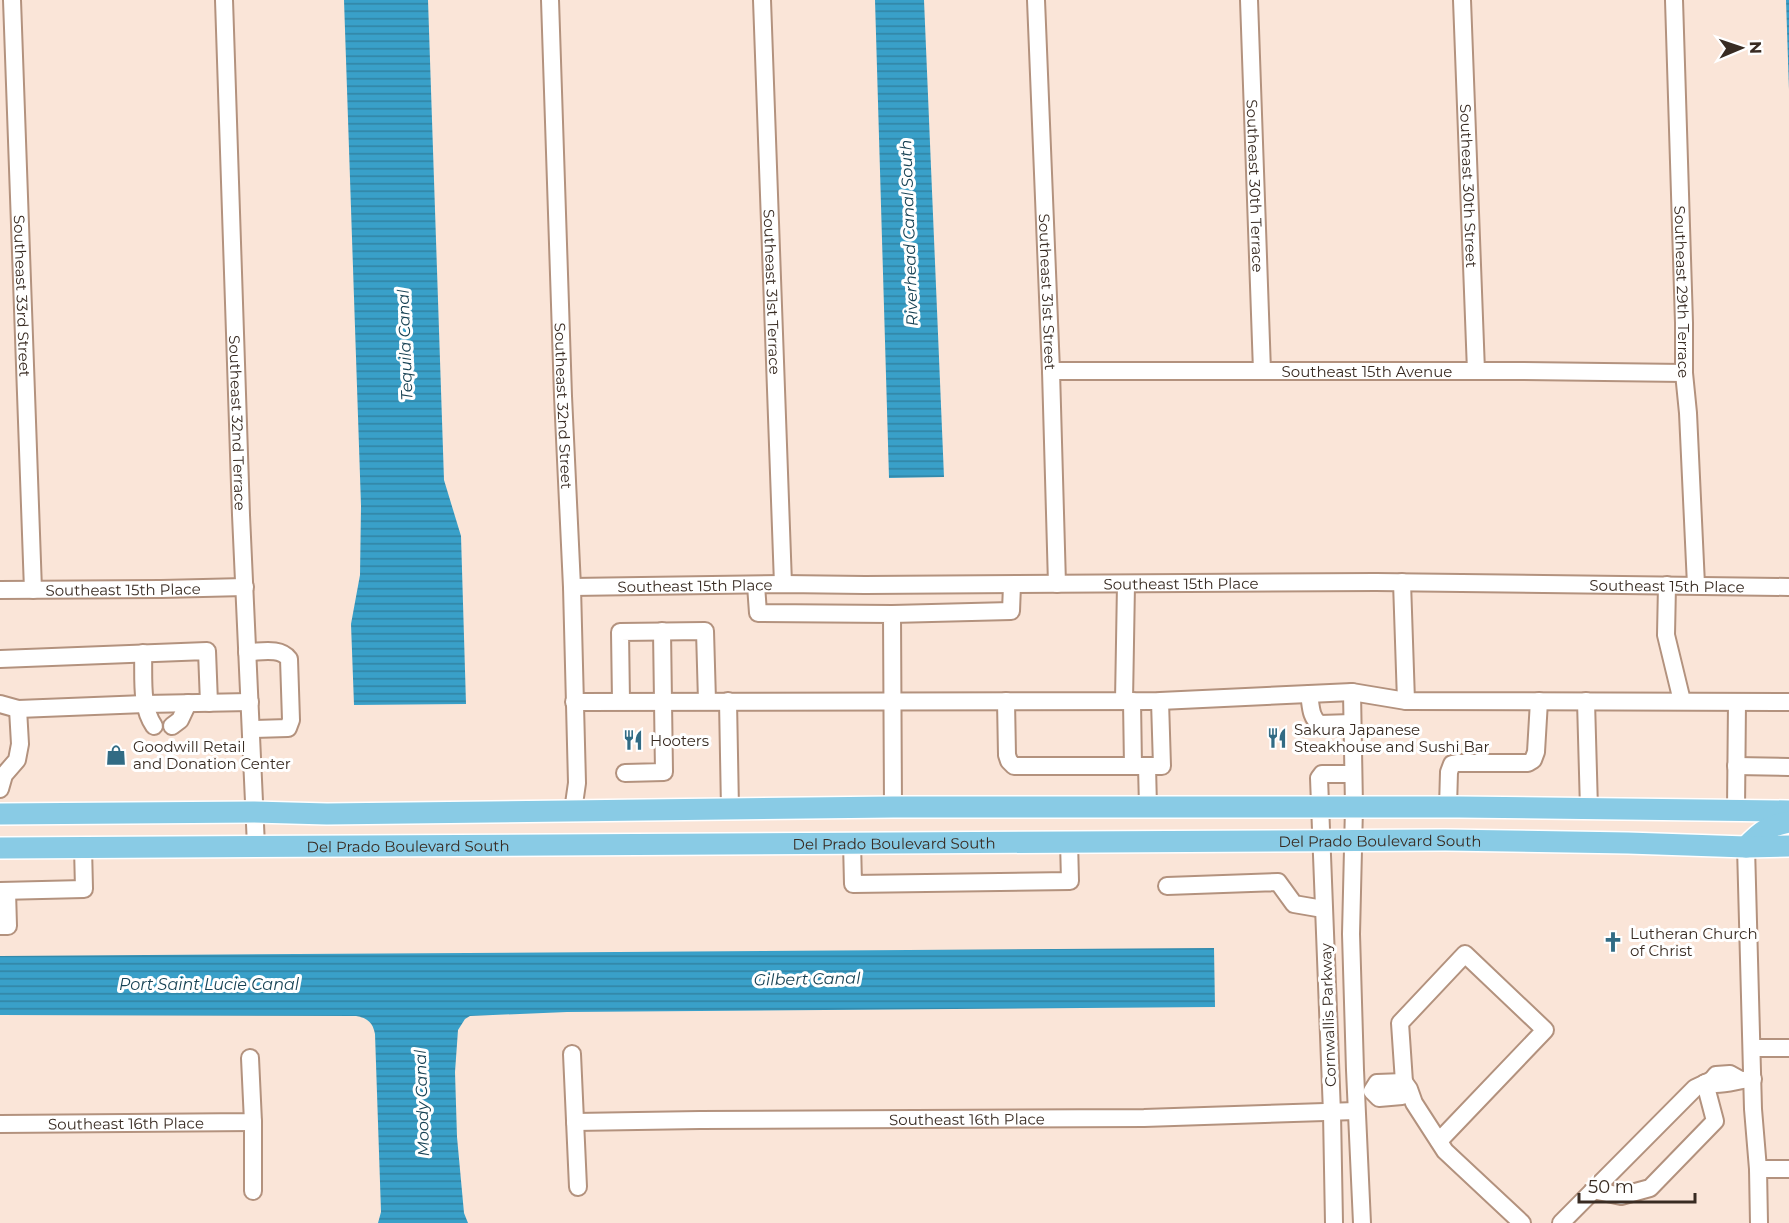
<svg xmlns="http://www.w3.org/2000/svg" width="1789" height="1223" viewBox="0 0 1789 1223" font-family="Montserrat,sans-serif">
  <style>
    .water { fill: url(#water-rules) }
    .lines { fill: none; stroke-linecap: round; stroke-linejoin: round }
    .minor-casing { stroke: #b3927e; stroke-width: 20 }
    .major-casing { stroke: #fff; stroke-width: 24 }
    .minor { stroke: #fff; stroke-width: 16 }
    .major { stroke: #89cbe5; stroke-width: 21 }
    .labels { text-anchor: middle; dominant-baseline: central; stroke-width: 6; stroke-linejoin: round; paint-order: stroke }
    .street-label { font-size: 15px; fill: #382b22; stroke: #fff }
    .poi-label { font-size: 15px; fill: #382b22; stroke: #fff; text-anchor: start }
    .water-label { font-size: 16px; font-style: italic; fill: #174254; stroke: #fff }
  </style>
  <defs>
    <pattern id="water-rules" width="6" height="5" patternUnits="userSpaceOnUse" patternTransform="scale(1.5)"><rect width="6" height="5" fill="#39a0c9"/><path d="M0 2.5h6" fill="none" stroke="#3183a3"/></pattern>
  </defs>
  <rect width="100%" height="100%" fill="#fae5d8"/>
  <path class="water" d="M344,0H428L444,480L461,536L466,704L354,705L351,624L360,575L361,506Z
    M875,0H924L944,477L889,478Z
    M1786,0H1789V90Z
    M1214,948L1215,1007L567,1012L470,1016L465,1019L458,1030L455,1072L457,1137L464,1213L468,1223H378L381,1212L375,1034C373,1023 368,1018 356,1016L0,1015V956Z"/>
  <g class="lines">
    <g class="minor-casing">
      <g id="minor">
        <path id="s1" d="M12,0L33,590"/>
        <path id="s2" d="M224,0L241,515L256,846"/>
        <path id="s3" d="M550,0L563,396L572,587L577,783L573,811"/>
        <path id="s4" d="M762,0L783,584"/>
        <path id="s5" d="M1036,0L1051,371L1057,584"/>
        <path id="s6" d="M1249,0L1262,371"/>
        <path id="s7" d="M1462,0L1476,371"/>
        <path id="s8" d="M1674,0L1684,323V373L1688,413L1696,585"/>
        <path id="s9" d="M1051,371H1517L1684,373"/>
        <path d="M1402,582L1406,701"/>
        <path d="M756,585L758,613L892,614L893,807"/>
        <path d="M1667,585L1666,635L1682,701"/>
        <path id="s10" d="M572,587L783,584L865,585L1376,582L1789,587"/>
        <path id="s11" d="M0,590L161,589L245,587"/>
        <path d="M892,614L1011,611L1012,585"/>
        <path d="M247,652C261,652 280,647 289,659L291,720L288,728L251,729"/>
        <path d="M143,653C144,677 140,706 154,726"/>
        <path d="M0,659L207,651L209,703"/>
        <path d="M1352,692L1354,807L1351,934L1355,1070L1362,1223"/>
        <path d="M1309,694C1311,705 1310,718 1320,724L1352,723"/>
        <path d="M621,701L620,632L705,631L707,701"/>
        <path d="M728,701L730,809"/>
        <path d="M1006,701L1007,755L1009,761L1014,766H1147"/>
        <path d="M1124,701L1126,584"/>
        <path d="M1132,701L1133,766"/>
        <path d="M1586,701L1589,809"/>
        <path d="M574,702L1160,701L1352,692L1406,701L1789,702"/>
        <path d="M0,704L18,709L145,704L250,702"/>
        <path d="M172,726L180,720L188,703"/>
        <path d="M1736,766L1789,767"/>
        <path d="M625,773L664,772L662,631"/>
        <path d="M0,789L4,775L17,760L20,744L18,709"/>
        <path d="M1148,807L1147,766H1162L1160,701"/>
        <path d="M1448,807L1449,772L1452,764L1457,763H1528L1533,760L1536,752L1539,701"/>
        <path d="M1736,810L1737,702"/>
        <path d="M852,842L853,884L1070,881L1069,841"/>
        <path d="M1746,847L1753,1109L1758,1169L1759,1223"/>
        <path d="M1167,886L1278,882L1294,904L1323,909"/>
        <path d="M0,891L84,889L83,847"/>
        <path d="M0,926H8L7,891"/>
        <path d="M1753,1048H1789"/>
        <path d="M572,1054L578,1187"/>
        <path d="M1739,1079L1730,1074L1716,1075L1712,1080L1716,1084C1730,1084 1740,1079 1753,1079"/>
        <path d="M1404,1082L1400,1023L1465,954L1545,1030L1439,1141"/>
        <path d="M1409,1089L1402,1096L1379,1098L1372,1091L1377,1083L1404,1082L1409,1089L1414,1103L1445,1151L1522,1223"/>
        <path id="s12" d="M575,1122L700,1120L1144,1118L1356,1111"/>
        <path id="s13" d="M0,1124L253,1122L250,1058"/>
        <path d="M1758,1169H1789"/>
        <path d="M1593,1190L1621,1196L1650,1188L1715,1121L1705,1083"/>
        <path d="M253,1191V1122"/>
        <path d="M1334,1223L1332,1113L1319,778L1322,774H1353"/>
        <path d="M1561,1223L1695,1088L1712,1080"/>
      </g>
    </g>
    <g class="major-casing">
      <g id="major">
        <path d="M0,814L254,812L327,814L893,807H1459L1789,811"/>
        <path d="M1746,847C1761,831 1768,826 1789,822"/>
        <path id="s14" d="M0,848L1445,840L1628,843L1746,847L1789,846"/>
      </g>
    </g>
    <use href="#minor" class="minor"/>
    <use href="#major" class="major"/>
  </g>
  <defs>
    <g id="restaurant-bare" transform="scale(1.62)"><path d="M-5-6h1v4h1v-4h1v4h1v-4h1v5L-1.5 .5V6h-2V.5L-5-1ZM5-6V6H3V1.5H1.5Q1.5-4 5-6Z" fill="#316b84" stroke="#fff" stroke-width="2.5" paint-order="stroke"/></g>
    <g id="shop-bare" transform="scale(1.62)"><path d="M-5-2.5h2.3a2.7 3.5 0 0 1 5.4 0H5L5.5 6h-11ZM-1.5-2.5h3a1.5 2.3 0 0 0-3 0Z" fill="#316b84" stroke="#fff" stroke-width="2.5" paint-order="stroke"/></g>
    <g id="church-bare" transform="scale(1.62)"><path d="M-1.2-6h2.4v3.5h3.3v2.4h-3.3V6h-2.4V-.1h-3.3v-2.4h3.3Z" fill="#316b84" stroke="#fff" stroke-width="2.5" paint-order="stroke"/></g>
  </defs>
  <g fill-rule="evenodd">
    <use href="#restaurant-bare" x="1277" y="738"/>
    <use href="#restaurant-bare" x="633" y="740"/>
    <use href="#shop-bare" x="116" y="755"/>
    <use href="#church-bare" x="1613" y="942"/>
  </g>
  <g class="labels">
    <g class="street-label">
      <text stroke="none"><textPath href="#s6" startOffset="186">Southeast 30th Terrace</textPath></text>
      <text stroke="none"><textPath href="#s7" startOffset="186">Southeast 30th Street</textPath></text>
      <text stroke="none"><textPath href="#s4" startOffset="292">Southeast 31st Terrace</textPath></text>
      <text stroke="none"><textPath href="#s5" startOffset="292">Southeast 31st Street</textPath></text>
      <text stroke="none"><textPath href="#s8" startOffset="292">Southeast 29th Terrace</textPath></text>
      <text stroke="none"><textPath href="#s1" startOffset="296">Southeast 33rd Street</textPath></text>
      <text stroke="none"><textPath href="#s9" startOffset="316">Southeast 15th Avenue</textPath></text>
      <text stroke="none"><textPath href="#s3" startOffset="406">Southeast 32nd Street</textPath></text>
      <text stroke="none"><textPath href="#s2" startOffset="423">Southeast 32nd Terrace</textPath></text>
      <text stroke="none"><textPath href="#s10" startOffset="609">Southeast 15th Place</textPath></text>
      <text stroke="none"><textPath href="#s10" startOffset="1095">Southeast 15th Place</textPath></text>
      <text stroke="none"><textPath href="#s10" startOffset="123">Southeast 15th Place</textPath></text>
      <text stroke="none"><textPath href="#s11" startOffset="123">Southeast 15th Place</textPath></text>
      <text stroke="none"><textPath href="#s14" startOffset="1380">Del Prado Boulevard South</textPath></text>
      <text stroke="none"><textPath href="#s14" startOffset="894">Del Prado Boulevard South</textPath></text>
      <text stroke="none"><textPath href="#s14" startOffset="408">Del Prado Boulevard South</textPath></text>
      <text transform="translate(1328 1015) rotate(-92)">Cornwallis Parkway</text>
      <text stroke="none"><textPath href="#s12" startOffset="392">Southeast 16th Place</textPath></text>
      <text stroke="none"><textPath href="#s13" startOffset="126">Southeast 16th Place</textPath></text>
    </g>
    <g class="poi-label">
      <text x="1294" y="729">Sakura Japanese<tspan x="1294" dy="17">Steakhouse and Sushi Bar</tspan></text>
      <text x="650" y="740">Hooters</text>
      <text x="133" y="746">Goodwill Retail<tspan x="133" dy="17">and Donation Center</tspan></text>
      <text x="1630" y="933">Lutheran Church<tspan x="1630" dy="17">of Christ</tspan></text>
    </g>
    <g class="water-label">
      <text transform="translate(909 233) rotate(-92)">Riverhead Canal South</text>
      <text transform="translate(405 345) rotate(-92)">Tequila Canal</text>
      <text transform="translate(807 979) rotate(-1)">Gilbert Canal</text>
      <text x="209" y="984">Port Saint Lucie Canal</text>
      <text transform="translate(422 1103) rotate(-92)">Moody Canal</text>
    </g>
  </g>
  <g transform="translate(1741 48) rotate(88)" stroke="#ffffff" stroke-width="4.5" paint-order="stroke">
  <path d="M0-4.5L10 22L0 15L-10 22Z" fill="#382b22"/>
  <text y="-9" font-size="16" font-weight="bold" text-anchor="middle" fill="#382b22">N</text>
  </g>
  <path d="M1579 1193v9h116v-9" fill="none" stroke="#382b22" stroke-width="3"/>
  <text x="1588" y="1193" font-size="18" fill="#382b22" stroke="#ffffff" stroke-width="4.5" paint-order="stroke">50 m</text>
</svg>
